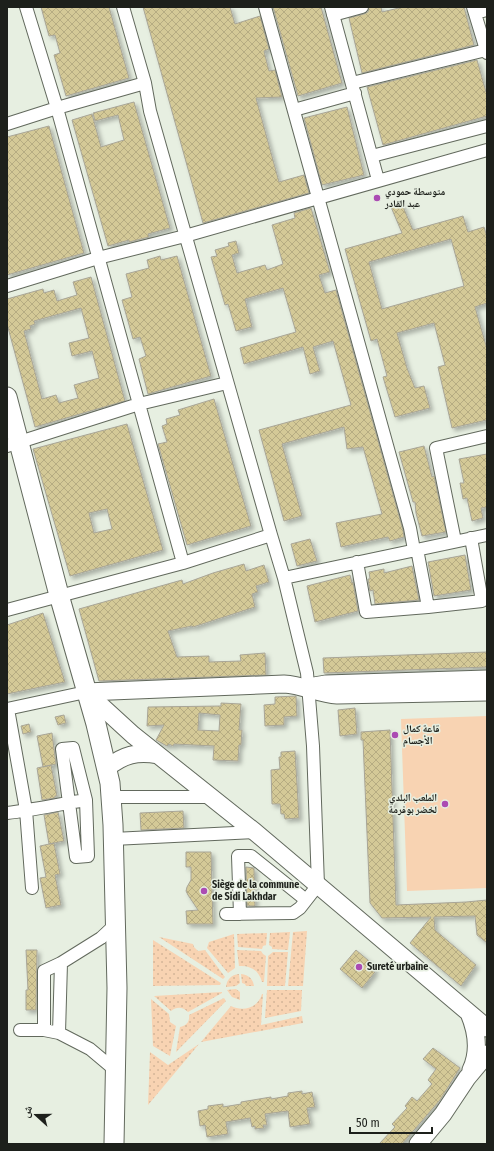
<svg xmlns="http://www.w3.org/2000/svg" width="494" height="1151" viewBox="0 0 494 1151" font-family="'Fira Sans Condensed','Noto Naskh Arabic',sans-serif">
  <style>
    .park { fill: #f8d3b2 }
    .garden { fill: url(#garden-dots) }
    .building { fill: url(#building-cross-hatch); stroke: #a8a597; fill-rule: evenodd; filter: url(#shadow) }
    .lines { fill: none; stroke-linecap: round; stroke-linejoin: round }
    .street-casing { stroke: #62695d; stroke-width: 14 }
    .secondary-casing { stroke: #62695d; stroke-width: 19 }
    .primary-casing { stroke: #62695d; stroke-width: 21 }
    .street { stroke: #fff; stroke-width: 12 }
    .secondary { stroke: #fff; stroke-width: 17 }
    .primary { stroke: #fff; stroke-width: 19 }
    .poi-dot { fill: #ab4bb3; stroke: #e7efe1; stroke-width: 1.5 }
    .labels { text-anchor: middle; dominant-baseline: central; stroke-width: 3; stroke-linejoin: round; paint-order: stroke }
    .poi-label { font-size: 10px; font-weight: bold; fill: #1d201b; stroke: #e7efe1; text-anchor: start }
  </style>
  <defs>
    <pattern id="garden-dots" width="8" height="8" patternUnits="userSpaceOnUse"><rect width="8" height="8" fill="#f8d3b2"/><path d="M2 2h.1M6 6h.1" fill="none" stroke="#d4b598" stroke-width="1.8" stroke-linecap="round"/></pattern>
    <pattern id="building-cross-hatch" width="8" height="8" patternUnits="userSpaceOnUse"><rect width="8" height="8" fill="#d4c997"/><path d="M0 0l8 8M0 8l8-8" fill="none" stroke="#b6ac82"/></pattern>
    <filter id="shadow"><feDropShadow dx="3" dy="3" stdDeviation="2" flood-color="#0004"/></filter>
  </defs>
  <rect width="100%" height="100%" fill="#e7efe1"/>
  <path class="park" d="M487,716V888L407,891L401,719Z"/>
  <path class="garden" d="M307,931L303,986H288L293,932Z
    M290,932L288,950L272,949V947L269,945L270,933Z
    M267,933L266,945L263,946L262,949L238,947L237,934Z
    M234,934L235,968L228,973L207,948L209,942Z
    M159,937L193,944L194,947L198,951L205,950L225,977L223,979Z
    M153,940L221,983L220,985L153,986Z
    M237,950L261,951L263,954L266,956L264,982H262C259,971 251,965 239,966Z
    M273,952H288L285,986H267L268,956Z
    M239,974L240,983L236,986L226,987C227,979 231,975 239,974Z
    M241,974C249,975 253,979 254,986H246L245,984L242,983Z
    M236,989L240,992V1000L232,997L227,990Z
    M267,990H302L301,1011L265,1018Z
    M222,992V993L188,1012C183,1007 177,1006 171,1011L154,996Z
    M262,994H263L261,1025L302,1016L303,1023L201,1042L231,1006C243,1012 258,1008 262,994Z
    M224,998L226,1001L176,1052L180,1027C186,1026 190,1022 189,1015Z
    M151,999L169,1014L170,1022L176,1026L170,1056L153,1046Z
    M199,1044L148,1105L150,1052L168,1065Z"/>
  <path class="building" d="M41,7H109L129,78L66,96L54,55L60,53L55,35L49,36Z
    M143,7H230L235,24L260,16L269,49L264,51L269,71L275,70L282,97L256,98L279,182L304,175L309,193L203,223Z
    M273,7H321L342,83L298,96Z
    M369,7H381L382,12L403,7H464L474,45L362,73L349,18L364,14L368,12Z
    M477,60L486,92H487V116L383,145L367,87Z
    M134,102L170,228L148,234L149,237L129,242V240L108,246L72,120L92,114L101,147L124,140L118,115L95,121L93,113Z
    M347,107L364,175L322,185L304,118Z
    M49,126L84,253L7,275V137Z
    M401,202L413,230L463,216L468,232L484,227L487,237V303L475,307L487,349V420L452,428L438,367L445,365L434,323L397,333L407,368L415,388L424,386L430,408L395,417L383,377L387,376L377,339L371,341L345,249L402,233L391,207ZM451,239L464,286L382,309L369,262Z
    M311,208L330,272L319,275L325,293L336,290L403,530L404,537L390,541L388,537L341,547L336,523L382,514L363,447L347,449L344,427L282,444L302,516L284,521L259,430L351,405L333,341L313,347L320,371L310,374L303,347L244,364L240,348L296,332L283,288L245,299L252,327L236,331L228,304L225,305L211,257L217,256L215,250L229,246L228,243L236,241L239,253L232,255L237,273L265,265L267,270L283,264L272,225L295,218L294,213Z
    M160,256L161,260L177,256L211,376L148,394L139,359L146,356L140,337L133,339L122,300L132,297L126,274L149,268L147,260Z
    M91,277L125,401L35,427L7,324V299L43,289L44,293L54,290L57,301L77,295L73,282ZM81,308L89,338L69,343L72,356L92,351L99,378L74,385L78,398L59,403L56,395L42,399L24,331L31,329L30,326L35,324L34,321Z
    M214,399L251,526L187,545L158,444L167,442L162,426L167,424L166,419L180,415L178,410Z
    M127,424L163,550L70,576L33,449ZM107,509L112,529L94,533L89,513Z
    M424,446L432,477L434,476L446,532L422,536L416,513L415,502H413L399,452Z
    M487,454V507L481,508L483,518L472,521L467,498L463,499L460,483H464L459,459Z
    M310,539L317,561L297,566L291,544Z
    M465,555L471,590L434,596L428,562Z
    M244,564L246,571L264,565L269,582L256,586L258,592L252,594L255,607L193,627L192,626L168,631L177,657L209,656V662L241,661L240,655L265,653L266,675L99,681L79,609L182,580L183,584L213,573Z
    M412,566L419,600L375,604L373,590L370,591L368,579H370L369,572L384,569V573Z
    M350,575L352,583L353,582L358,611L315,622L307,586Z
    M43,613L65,682L7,694V625Z
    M487,652V667L324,673L323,658Z
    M296,696L297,716L284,717V725L265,726L264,705L275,704V697Z
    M221,703L241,704L239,730H242L241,745H239L238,761L213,760L214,746L174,744L173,746L169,744L167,746L156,740L164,725L147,726L148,707L221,706ZM199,713L220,715L219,731L198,730Z
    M355,708L357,734L340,736L338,710Z
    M64,715L66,723L58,725L55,717Z
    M29,724L31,732L23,734L21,726Z
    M390,730L396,905L466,902L487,900V943L477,935L475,916L434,917L435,930L476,965L461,986L410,943L431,917L382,918L370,903L363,740H361V732Z
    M52,733L56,764L43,767L37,736Z
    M295,751L299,818L285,819L284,814H281L280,804H272L271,770L280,769L279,757H281V752Z
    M51,765L57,796H55V798L42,800L37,768Z
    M183,811L184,828L141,830L140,813Z
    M58,812L64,841L49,844L44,815Z
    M54,843L60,874L55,875L61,905L46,908L40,878L46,877L40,846Z
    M186,852H211L213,924H187L186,911L198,910L188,895L186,891L187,887L191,880V867H186Z
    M246,867L254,868L255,906H247Z
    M26,950H37L36,1010H26V990H28Z
    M356,950L375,966L374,967L375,968L373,971L375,972L362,988L340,969Z
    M433,1048L460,1068L440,1100L402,1144H379L395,1127L392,1124L407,1108L405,1106L412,1097L417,1101L432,1084L428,1080L436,1069L423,1059Z
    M302,1091V1094L312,1092L315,1107L307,1108L310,1124L290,1127L288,1111L265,1114L267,1125H263L264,1128L255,1129V1126L252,1127L250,1118L226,1122L228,1134L207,1137L205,1125L200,1126L198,1111L208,1109V1106L223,1104V1107L241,1104V1102L271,1097V1099L288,1096V1093Z"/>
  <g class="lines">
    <g class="street-casing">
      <path id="street" d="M26,7L57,108L183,563
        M123,7L145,83L150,111L271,535L284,578L307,673L313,746L318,885L300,908L293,913L226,914
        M265,7L410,528L414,550
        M331,7L378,180
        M473,7L487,53
        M475,13L487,10
        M333,15L362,7
        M352,83L486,50
        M294,110L355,93
        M7,124L57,108L145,83
        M372,156L487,126
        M7,286L98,258L185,236L487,150
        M7,446L139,404L227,383
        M455,541L436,448L487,436
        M417,549L428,607L482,601L471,538
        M357,562L366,612L428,607
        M284,578L487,535
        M7,610L183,563L271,535
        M7,709L86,692
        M8,709L26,810L32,888
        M111,797H211
        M7,813C34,810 60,804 86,800L73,748L62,749L76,857L88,856L86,800
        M113,839L255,832
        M240,914L238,856H251L306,900
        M20,1030H44
        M59,1033L44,1030V971L61,963
        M115,1070L90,1049L59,1033L61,963L101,938L116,924"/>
    </g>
    <g class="secondary-casing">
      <path id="secondary" d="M314,686L326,684L487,679
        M86,692L133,735L255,832L487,1028
        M86,692L284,684C303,685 319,694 337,695L487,692
        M107,768C123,755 137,751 158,755
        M469,1013C477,1032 480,1051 471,1070
        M418,1144L443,1114L467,1078L487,1054"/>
    </g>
    <g class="primary-casing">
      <path id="primary" d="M7,397L59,595L96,724L110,783L113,825L117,988L114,1144"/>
    </g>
    <use href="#street" class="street"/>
    <use href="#secondary" class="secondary"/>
    <use href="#primary" class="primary"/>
  </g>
  <g class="poi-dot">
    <circle cx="377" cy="198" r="4"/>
    <circle cx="395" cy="735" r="4"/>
    <circle cx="445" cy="804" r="4"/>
    <circle cx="204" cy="891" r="4"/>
    <circle cx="359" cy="967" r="4"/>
  </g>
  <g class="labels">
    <g class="poi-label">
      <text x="385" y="192">متوسطة حمودي<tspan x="385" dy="12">عبد القادر</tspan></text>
      <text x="403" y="729">قاعة كمال<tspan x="403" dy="12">الأجسام</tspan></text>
      <text x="437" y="798" text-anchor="end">الملعب البلدي<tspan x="437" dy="12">لخضر بوفرمة</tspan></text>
      <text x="212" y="885">Siège de la commune<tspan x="212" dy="12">de Sidi Lakhdar</tspan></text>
      <text x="367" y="967">Sureté urbaine</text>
    </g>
  </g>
  <rect width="494" height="1151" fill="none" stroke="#1d201b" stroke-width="16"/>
  <g transform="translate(36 1115) rotate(291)" stroke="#e7efe1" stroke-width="3" paint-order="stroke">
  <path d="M0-3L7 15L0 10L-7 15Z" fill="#1d201b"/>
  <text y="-6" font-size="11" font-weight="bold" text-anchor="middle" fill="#1d201b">ش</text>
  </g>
  <path d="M350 1127v6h82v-6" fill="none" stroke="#1d201b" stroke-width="2"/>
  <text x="356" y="1127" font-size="12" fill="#1d201b" stroke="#e7efe1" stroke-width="3" paint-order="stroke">50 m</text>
</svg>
